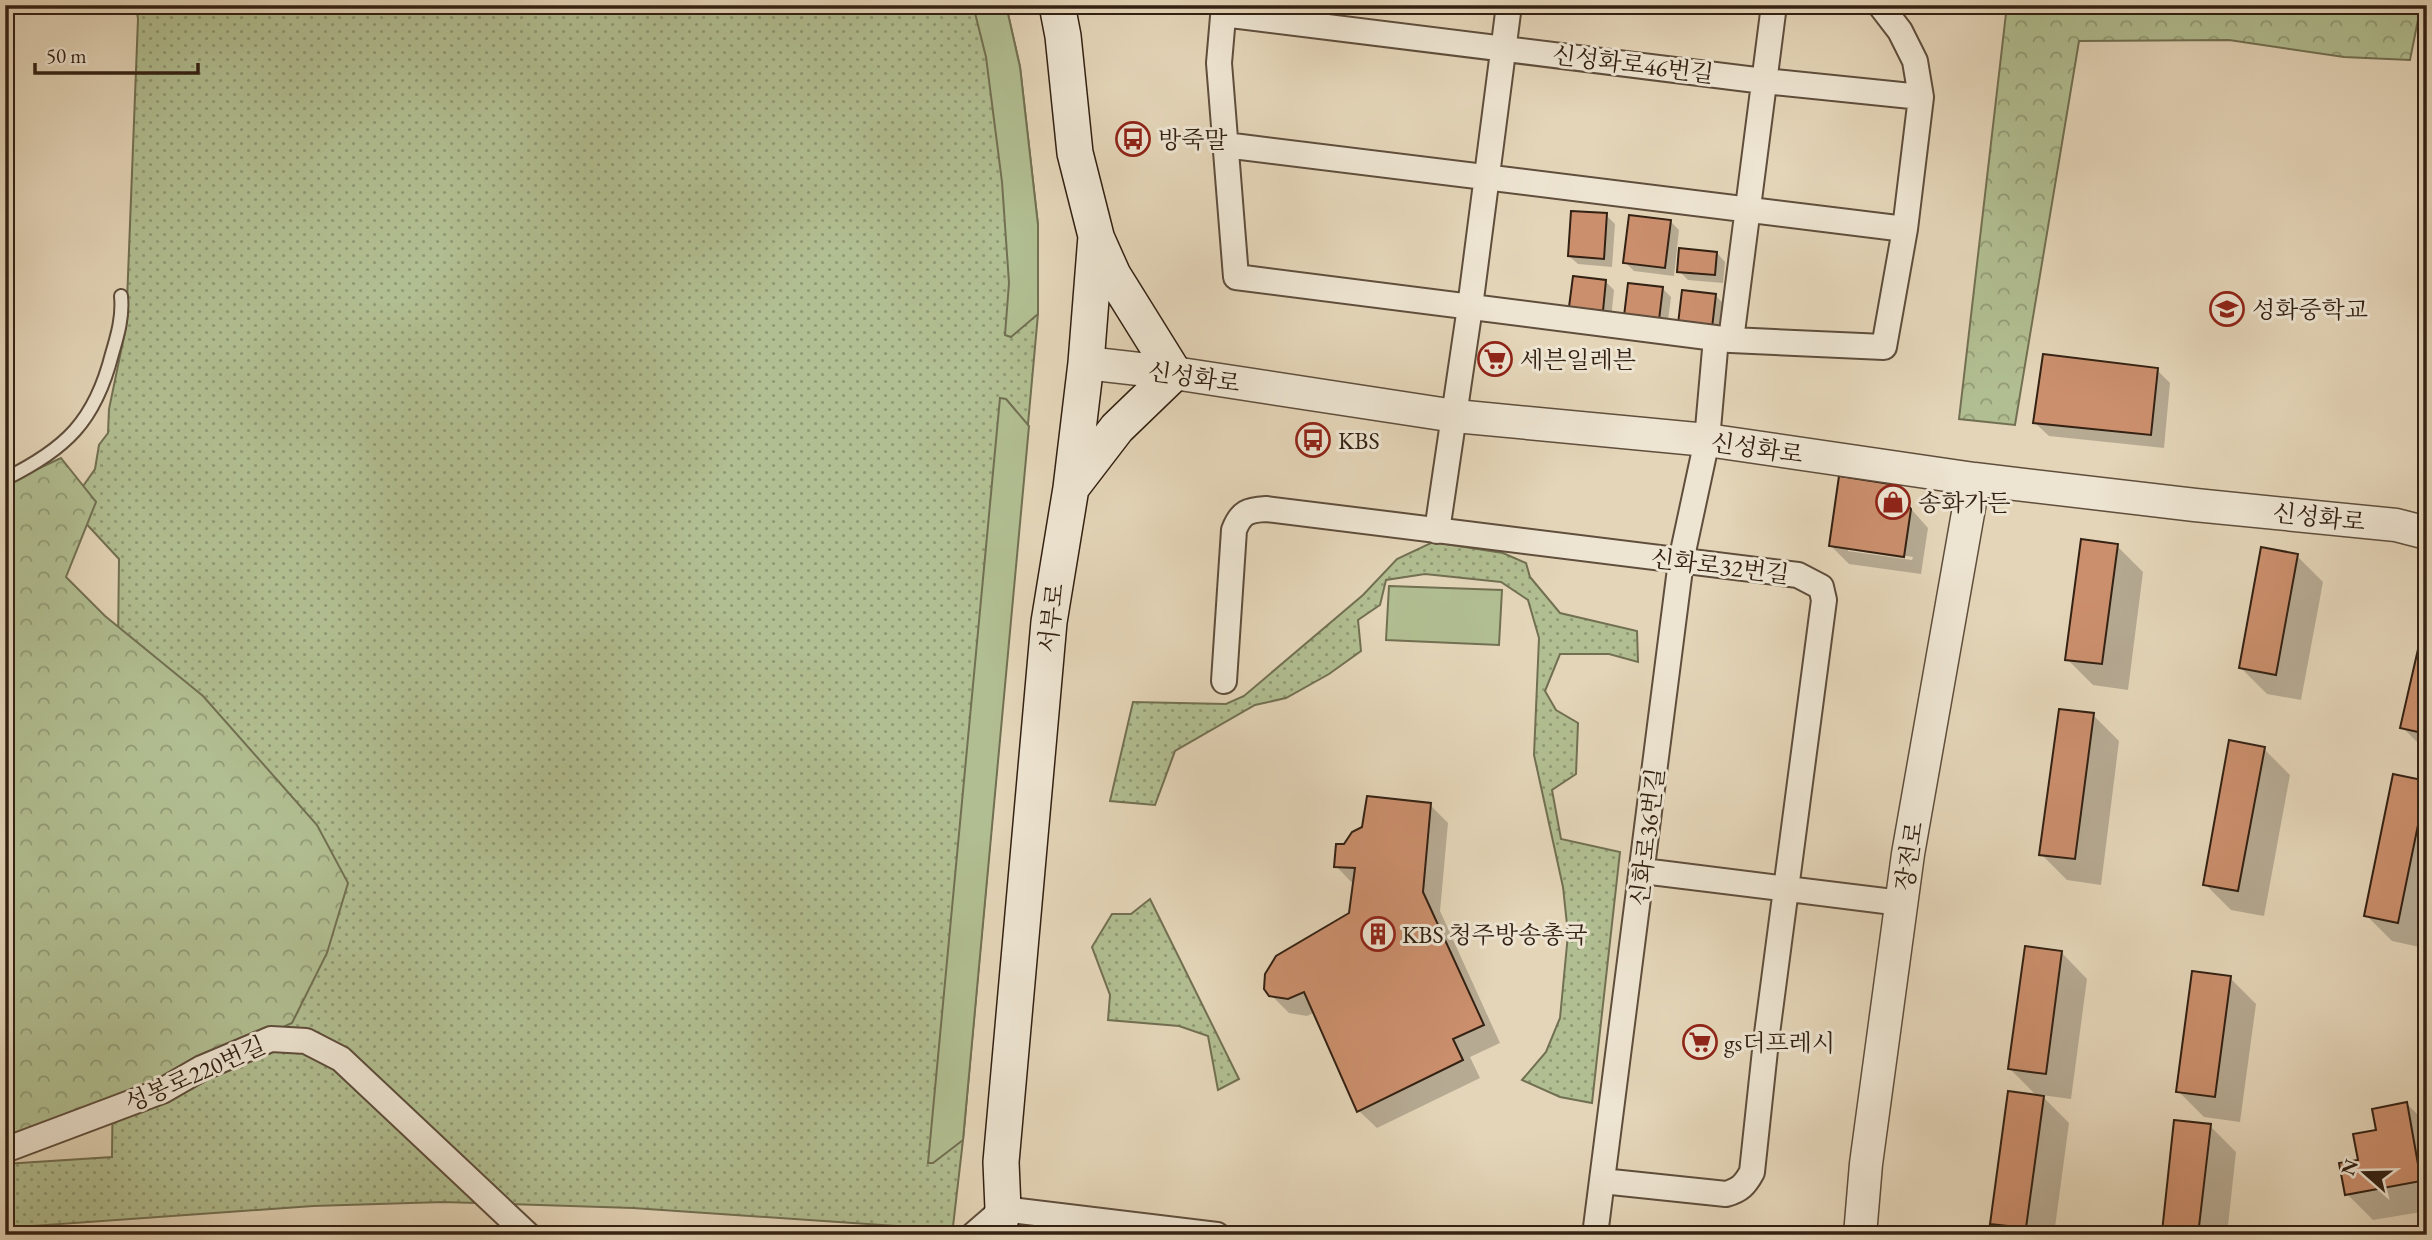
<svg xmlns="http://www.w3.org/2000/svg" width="2432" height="1240" viewBox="0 0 2432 1240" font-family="'EB Garamond','Noto Serif KR',serif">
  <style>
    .grass { fill: url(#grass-dots); stroke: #727052; stroke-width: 2 }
    .forest { fill: url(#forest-crowns); stroke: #727052; stroke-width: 2 }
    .park { fill: #b1be91; stroke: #727052; stroke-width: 2 }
    .shadow { fill: #0003; fill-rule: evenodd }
    .building { fill: #cb8f6d; stroke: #332113; stroke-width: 2 }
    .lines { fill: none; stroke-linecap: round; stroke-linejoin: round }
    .service-casing { stroke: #5f4e3c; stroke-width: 16 }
    .minor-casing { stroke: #5f4e3c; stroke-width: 28 }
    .tertiary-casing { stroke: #5f4e3c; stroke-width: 35 }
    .secondary-casing { stroke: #332113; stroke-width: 38 }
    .service { stroke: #ede4d1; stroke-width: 12 }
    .minor { stroke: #ede4d1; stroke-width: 24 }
    .tertiary { stroke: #ede4d1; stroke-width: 32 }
    .secondary { stroke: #ede4d1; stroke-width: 35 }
    .labels { text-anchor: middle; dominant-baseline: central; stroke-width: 6; stroke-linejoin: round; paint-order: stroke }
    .street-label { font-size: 24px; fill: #332113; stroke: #ede4d1 }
    .poi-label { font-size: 24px; fill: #332113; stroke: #ede4d1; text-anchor: start }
  </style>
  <defs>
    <pattern id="grass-dots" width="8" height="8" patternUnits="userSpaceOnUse" patternTransform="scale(1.75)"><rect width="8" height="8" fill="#b1be91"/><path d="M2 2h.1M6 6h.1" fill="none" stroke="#919a75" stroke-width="1.8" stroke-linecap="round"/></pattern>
    <pattern id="forest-crowns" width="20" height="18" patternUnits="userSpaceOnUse" patternTransform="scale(1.75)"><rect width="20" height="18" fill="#b1be91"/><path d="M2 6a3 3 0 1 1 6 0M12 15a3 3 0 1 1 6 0" fill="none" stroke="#919a75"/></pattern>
  </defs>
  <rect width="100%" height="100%" fill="#e4d5b8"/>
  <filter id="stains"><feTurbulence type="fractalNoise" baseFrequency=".00286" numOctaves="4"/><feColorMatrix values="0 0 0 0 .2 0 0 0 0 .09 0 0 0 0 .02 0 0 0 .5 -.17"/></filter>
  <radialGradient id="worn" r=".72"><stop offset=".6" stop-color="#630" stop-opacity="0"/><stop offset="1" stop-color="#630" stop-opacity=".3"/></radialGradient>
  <path class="grass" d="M136,5H1006L1020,67L1038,225V314L963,1140L952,1235H932L925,1228L633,1208L443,1202L313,1206L5,1228V1164L112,1157L119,559L80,517L81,489L95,469L99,445L108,433L109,409L126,327L138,19Z
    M1433,542L1503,553L1526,563L1530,577L1560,613L1637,631L1638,662L1609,654H1560L1545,691L1556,710L1578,723L1576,774L1552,790L1561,839L1620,852L1592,1103L1560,1097L1522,1080L1546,1052L1560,1018L1568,934L1563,887L1534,755L1539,638L1528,600L1501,582L1425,574L1386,580L1380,605L1358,620L1361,651L1329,674L1286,698L1255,705L1175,751L1155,805L1110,801L1133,702L1226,704L1244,696L1363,595L1397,559Z
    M1150,899L1239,1079L1218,1090L1208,1036L1179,1026L1108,1020L1110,995L1092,947L1112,914H1131Z"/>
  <path class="forest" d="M2007,5H2421L2410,60L2344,57L2229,40L2079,41L2015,425L1959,419Z
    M61,458L96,502L66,577L105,616L203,696L317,825L348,883L327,953L292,1023L49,1134L5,1150V484Z"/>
  <path class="park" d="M973,5H1006L1020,67L1038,225V314L1011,337L1005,335L1009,283L1002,182L986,57Z
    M1000,398L1006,399L1029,426L963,1140L933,1163H928Z
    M1389,586L1502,590L1499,645L1386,640Z"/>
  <path class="shadow" d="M1606,215L1615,224L1612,267L1578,264L1569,256Z
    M1671,222L1679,230L1674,276L1634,271L1625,262Z
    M1717,253L1725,262L1723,283L1688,280L1679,271Z
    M1606,282L1614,290L1611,319L1580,315L1571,306Z
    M1662,288L1671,297L1667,328L1635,324Z
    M1715,295L1724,304L1720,336L1688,333Z
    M2157,370L2170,383L2164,448L2049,436L2035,423Z
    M1890,485L1928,528L1921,574L1849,564L1831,546ZM1848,547L1913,557L1912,560L1848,551Z
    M2117,546L2143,572L2128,690L2093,685L2067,659Z
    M2297,556L2323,582L2301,700L2267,694L2241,668Z
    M2427,618V752L2402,727Z
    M2093,715L2119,741L2101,885L2067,880L2041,854Z
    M2264,749L2290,775L2264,916L2231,910L2205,884Z
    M2426,782L2427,932L2424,948L2392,941L2366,915Z
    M1430,805L1448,823L1440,911L1500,1043L1470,1057L1480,1078L1377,1128L1359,1111L1315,1012L1307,1016L1289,1013L1271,995L1351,914L1353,884L1336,866L1345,846L1364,828Z
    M2061,952L2087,979L2071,1099L2041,1095L2069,1123L2054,1235H2004L1992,1223L2038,1097L2010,1069Z
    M2230,978L2256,1004L2240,1122L2204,1117L2178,1091Z
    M2407,1104L2427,1124V1211L2373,1220L2347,1194L2360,1161L2378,1132Z
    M2210,1126L2236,1152L2227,1235H2167L2164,1231Z"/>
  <path class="building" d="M1571,211L1607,213L1604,259L1568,256Z
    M1629,215L1671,220L1665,268L1623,263Z
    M1679,248L1717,252L1715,275L1677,272Z
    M1573,276L1606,280L1603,311L1569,307Z
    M1628,283L1663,287L1659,320L1624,316Z
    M1682,290L1716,294L1712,328L1678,324Z
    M2043,354L2158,368L2151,435L2033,423Z
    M1839,476L1890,484L1911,509L1904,557L1829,546Z
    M2081,539L2118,544L2102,664L2065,660Z
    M2261,547L2298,554L2276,675L2239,668Z
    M2427,610V734L2400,728Z
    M2059,709L2094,713L2075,859L2039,855Z
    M2229,740L2265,747L2238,891L2203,885Z
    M2393,774L2427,781L2398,923L2364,916Z
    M1367,796L1431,803L1423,892L1484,1025L1453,1039L1463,1060L1357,1112L1304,992L1288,999L1269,996L1264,989L1265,974L1276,956L1349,913L1355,868L1334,867L1336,844H1344L1352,832L1362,827Z
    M2025,946L2062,951L2046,1074L2008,1069Z
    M2192,971L2231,976L2215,1097L2176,1092Z
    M2008,1091L2044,1096L2026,1228L1990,1224Z
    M2407,1102L2421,1181L2345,1195L2339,1163L2358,1160L2353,1134L2376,1130L2372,1109Z
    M2174,1120L2211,1124L2198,1235L2162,1232Z"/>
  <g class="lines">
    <g class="service-casing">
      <path id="service" d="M5,479C66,449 95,421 112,354C118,334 123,316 121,296"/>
    </g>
    <g class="minor-casing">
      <path id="minor" d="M1224,5L1219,63L1236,277L1731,340L1884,347L1905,229L1921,97L1915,61L1900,31L1880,5
        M1223,14L1764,81L1921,97
        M1225,145L1905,229
        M1731,340L1774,5
        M1437,531L1470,307L1509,5
        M1224,681L1234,530C1241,512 1248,510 1266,509L1798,575L1821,587L1824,600L1766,1041L1752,1172C1745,1185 1740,1190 1726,1194L1602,1181
        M1643,871L1901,903
        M5,1150L162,1091L202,1068L271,1039L306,1041L341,1059L528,1235
        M973,1235L1003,1209L1217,1235
        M1595,1235L1681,561L1707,440L1716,338"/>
    </g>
    <g class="tertiary-casing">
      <path id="tertiary" d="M1086,363L1174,373L1455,416L1707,440L1974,479L2195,505L2396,525L2427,533
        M1860,1235L1866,1164L1908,854L1974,479"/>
    </g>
    <g class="secondary-casing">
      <path id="secondary" d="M1071,488L1117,428L1174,373L1113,275L1096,237
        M997,1235L1003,1209L1001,1162L1049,622L1071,488L1086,363L1096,236L1075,153L1063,36L1057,5"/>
    </g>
    <use href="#service" class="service"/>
    <use href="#minor" class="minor"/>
    <use href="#tertiary" class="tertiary"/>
    <use href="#secondary" class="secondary"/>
  </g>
  <defs>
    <g id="bus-ring" transform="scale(1.75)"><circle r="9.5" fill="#ede4d1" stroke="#8f2418" stroke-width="1.5"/><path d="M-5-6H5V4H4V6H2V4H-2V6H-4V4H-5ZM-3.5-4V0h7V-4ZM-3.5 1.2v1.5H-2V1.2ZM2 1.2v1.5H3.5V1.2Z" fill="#8f2418"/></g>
    <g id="school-ring" transform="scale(1.75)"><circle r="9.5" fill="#ede4d1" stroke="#8f2418" stroke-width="1.5"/><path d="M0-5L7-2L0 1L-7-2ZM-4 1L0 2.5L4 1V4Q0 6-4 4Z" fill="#8f2418"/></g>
    <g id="supermarket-ring" transform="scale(1.75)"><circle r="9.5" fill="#ede4d1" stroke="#8f2418" stroke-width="1.5"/><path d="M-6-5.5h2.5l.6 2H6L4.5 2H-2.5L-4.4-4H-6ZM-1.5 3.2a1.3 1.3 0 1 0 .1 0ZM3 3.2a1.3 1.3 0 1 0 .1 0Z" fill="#8f2418"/></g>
    <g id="shop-ring" transform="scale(1.75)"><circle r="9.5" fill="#ede4d1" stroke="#8f2418" stroke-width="1.5"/><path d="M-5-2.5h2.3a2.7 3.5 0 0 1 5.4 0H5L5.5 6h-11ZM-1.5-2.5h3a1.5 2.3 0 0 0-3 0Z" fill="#8f2418"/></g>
    <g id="building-ring" transform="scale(1.75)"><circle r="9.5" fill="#ede4d1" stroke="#8f2418" stroke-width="1.5"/><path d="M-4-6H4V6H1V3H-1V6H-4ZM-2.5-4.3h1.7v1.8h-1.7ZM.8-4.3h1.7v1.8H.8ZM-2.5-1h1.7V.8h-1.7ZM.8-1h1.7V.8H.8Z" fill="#8f2418"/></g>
  </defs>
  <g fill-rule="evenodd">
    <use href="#bus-ring" x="1133" y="139"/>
    <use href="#school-ring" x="2227" y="309"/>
    <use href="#supermarket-ring" x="1495" y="359"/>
    <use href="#bus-ring" x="1313" y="440"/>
    <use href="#shop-ring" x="1893" y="502"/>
    <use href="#building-ring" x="1378" y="934"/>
    <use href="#supermarket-ring" x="1700" y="1042"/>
  </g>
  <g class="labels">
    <g class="street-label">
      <text transform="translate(1633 64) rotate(7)">신성화로46번길</text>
      <text transform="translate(1194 377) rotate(8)">신성화로</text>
      <text transform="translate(1757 448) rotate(8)">신성화로</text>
      <text transform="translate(2319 517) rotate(6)">신성화로</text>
      <text transform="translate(1720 566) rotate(7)">신화로32번길</text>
      <text transform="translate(1051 618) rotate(-83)">서부로</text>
      <text transform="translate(1647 837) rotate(-83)">신화로36번길</text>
      <text transform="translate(1909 856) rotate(-81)">장전로</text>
      <text transform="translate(195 1074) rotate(-24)">성봉로220번길</text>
    </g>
    <g class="poi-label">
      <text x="1158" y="139">방죽말</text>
      <text x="2252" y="309">성화중학교</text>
      <text x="1520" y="359">세븐일레븐</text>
      <text x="1338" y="440">KBS</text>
      <text x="1918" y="502">송화가든</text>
      <text x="1402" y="934">KBS 청주방송총국</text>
      <text x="1724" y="1042">gs더프레시</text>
    </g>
  </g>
  <rect width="2432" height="1240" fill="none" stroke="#e4d5b8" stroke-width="28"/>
  <rect x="7" y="7" width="2418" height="1226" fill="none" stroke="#332113" stroke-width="3.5"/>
  <rect x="14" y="14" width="2404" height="1212" fill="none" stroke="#332113" stroke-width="2"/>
  <g transform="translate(2365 1173) rotate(290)" stroke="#ede4d1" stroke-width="5" paint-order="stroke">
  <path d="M0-5L12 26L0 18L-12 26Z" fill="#332113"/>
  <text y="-10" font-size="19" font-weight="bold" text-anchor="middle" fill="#332113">N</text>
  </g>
  <path d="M35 63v10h163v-10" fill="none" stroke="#332113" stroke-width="3.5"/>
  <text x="46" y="63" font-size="21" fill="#332113" stroke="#ede4d1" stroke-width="5" paint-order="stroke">50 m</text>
  <rect width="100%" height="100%" filter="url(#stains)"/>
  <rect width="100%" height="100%" fill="url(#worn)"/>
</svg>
